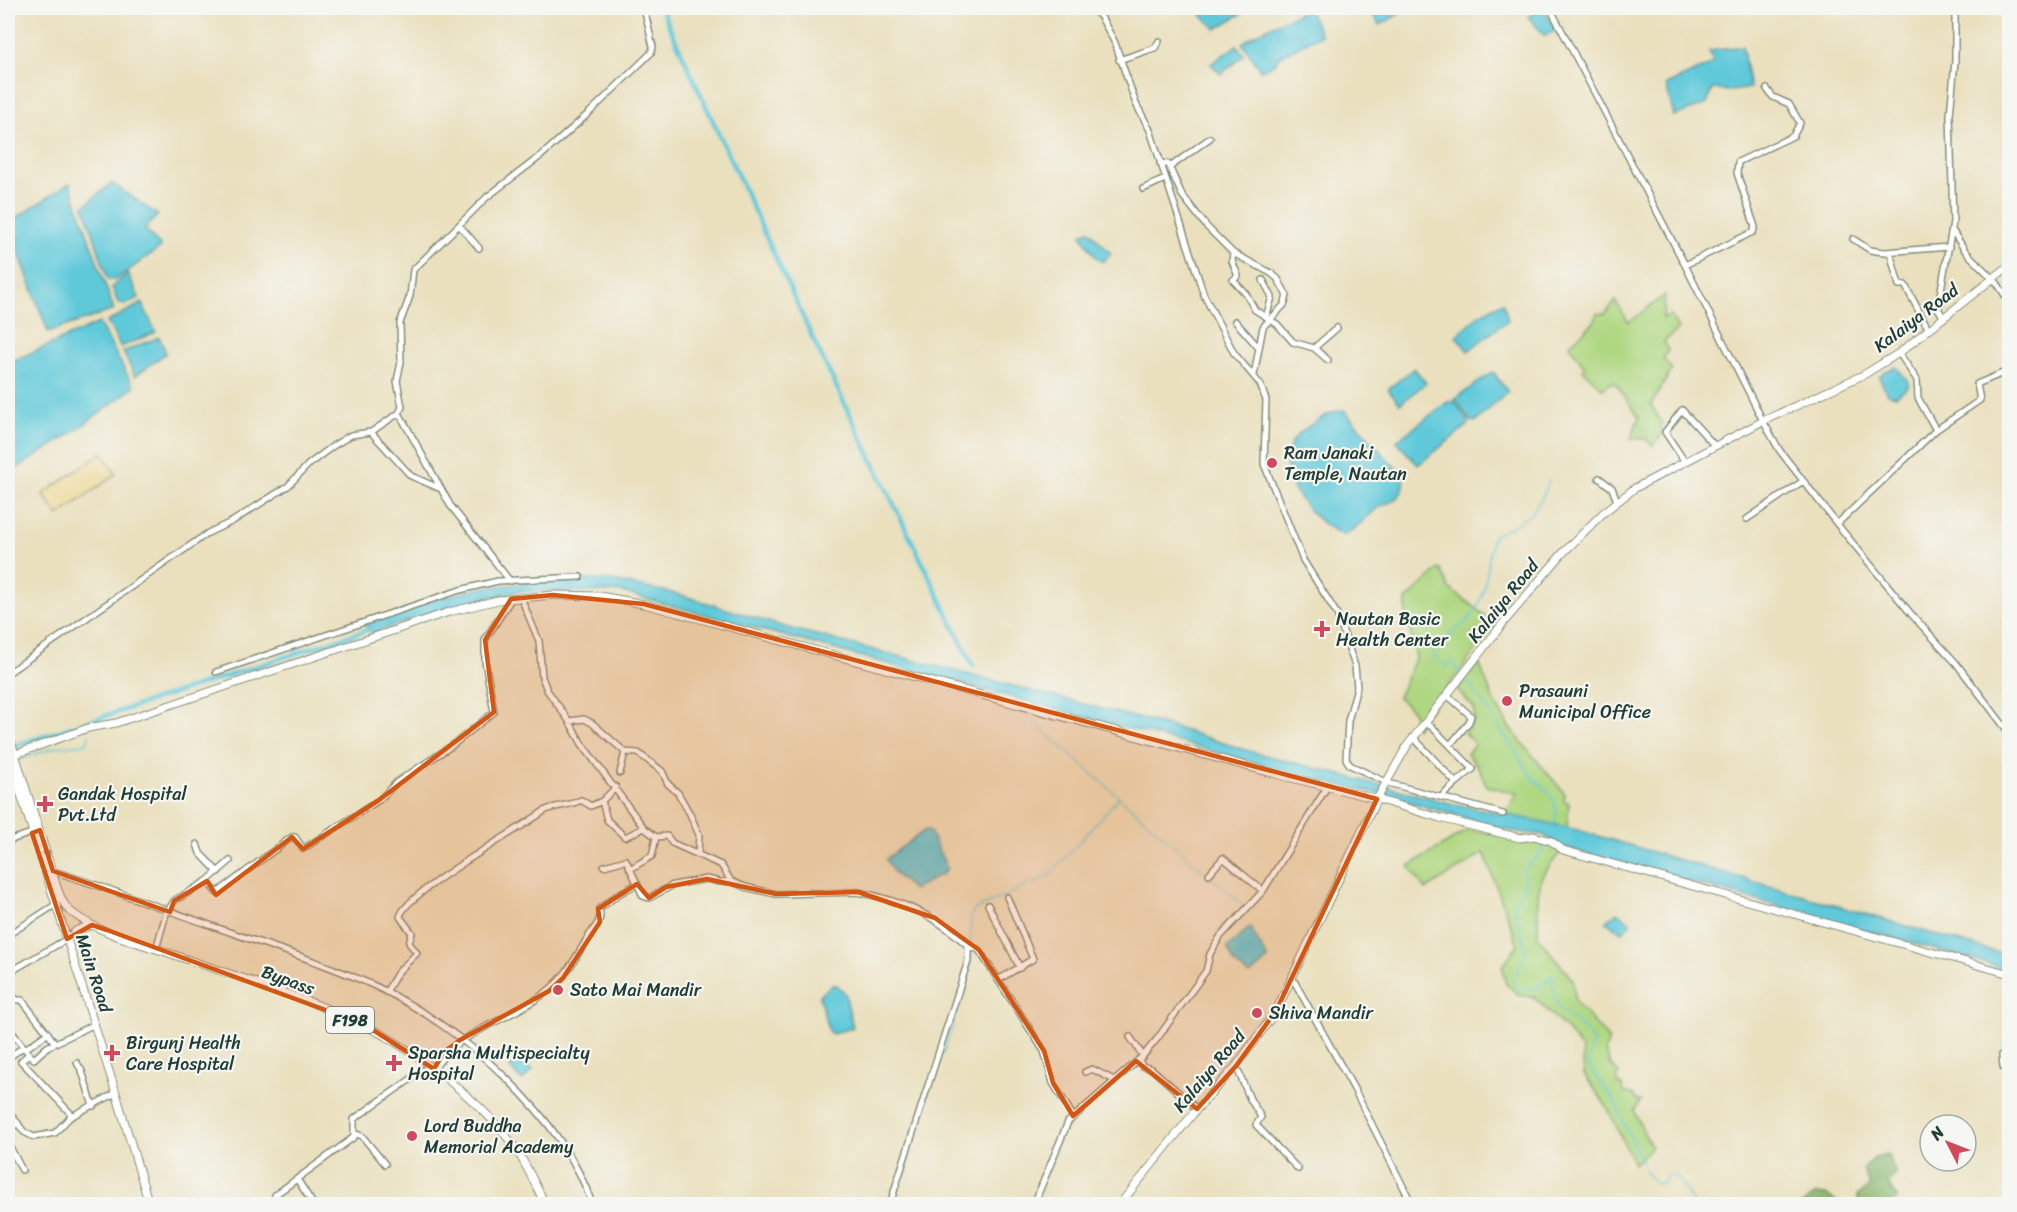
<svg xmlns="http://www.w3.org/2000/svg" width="2017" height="1212" viewBox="0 0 2017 1212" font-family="Sriracha,sans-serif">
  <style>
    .green { fill: #afd781; stroke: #678a5a; stroke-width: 1.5 }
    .forest { fill: #8bb86f; stroke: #557a52; stroke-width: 1.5 }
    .sand { fill: #eeda9e; stroke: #868c69; stroke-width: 1.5 }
    .water { fill: #5fc9da; stroke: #3f8387; stroke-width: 1.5 }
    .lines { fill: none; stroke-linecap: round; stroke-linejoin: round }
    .stream { stroke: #5fc9da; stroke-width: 1.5 }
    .canal { stroke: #5fc9da; stroke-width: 4.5 }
    .minor-casing { stroke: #848e79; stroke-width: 8 }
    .major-casing { stroke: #848e79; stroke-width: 9 }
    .minor { stroke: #fff; stroke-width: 5 }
    .major { stroke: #fff; stroke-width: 7 }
    .oneway { fill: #8f9e9a }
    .marked { fill: #d45610; fill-opacity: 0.2; stroke: #d45610; stroke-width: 4.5; stroke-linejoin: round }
    .poi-dot { fill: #d1495b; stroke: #f6f6f2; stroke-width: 2 }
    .labels { text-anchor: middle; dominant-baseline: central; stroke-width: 4.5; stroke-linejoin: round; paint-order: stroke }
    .shield { fill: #f6f6f2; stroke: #60746d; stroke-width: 1.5 }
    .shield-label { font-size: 16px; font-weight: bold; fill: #1f3d34 }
    .street-label { font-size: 18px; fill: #1f3d34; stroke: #f6f6f2 }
    .poi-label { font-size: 18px; fill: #1f3d34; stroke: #f6f6f2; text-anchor: start }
  </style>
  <rect width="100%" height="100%" fill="#f6f6f2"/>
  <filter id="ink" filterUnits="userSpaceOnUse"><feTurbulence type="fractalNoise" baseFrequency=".0167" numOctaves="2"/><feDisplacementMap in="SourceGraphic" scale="12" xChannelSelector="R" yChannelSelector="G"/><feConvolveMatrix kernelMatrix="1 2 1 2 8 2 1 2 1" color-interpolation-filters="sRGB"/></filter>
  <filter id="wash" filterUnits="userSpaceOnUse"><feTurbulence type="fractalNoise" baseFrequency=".008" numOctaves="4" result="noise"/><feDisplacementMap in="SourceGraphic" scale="24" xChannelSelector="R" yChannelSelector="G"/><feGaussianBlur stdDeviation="1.35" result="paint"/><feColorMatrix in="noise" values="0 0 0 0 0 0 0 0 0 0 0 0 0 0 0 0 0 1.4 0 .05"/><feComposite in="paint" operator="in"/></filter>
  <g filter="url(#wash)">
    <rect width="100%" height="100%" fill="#eae0be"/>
    <path class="green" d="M1665,295L1663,319L1671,315L1678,329L1664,342L1668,351L1663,359L1672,369L1651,405L1661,421L1662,435L1653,446L1646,439H1631L1639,417L1616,384L1612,382L1603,389L1583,370L1585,367L1569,345L1595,321L1597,313L1605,314L1615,301L1629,322Z
      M1440,568L1449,588L1496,624L1416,728L1413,711L1398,697L1416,657L1406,613V600Z
      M1479,663L1493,699L1509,727L1565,794L1564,801L1569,803L1567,827L1503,816L1518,794L1487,786L1477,765L1467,754L1475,744L1464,733L1474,721V708L1457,690Z
      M1468,830L1538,839L1564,852L1559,854L1542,876L1538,894V937L1573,980L1575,1001L1609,1040L1605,1051L1611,1066L1619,1073L1616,1083L1622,1086L1625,1093L1633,1094L1637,1101H1641L1634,1111L1651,1147L1634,1164L1607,1107L1584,1074L1582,1049L1566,1029L1534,997L1519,995L1506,984L1502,966L1518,945L1484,853L1425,890L1409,866Z"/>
    <path class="forest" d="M1888,1155L1896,1174L1887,1183L1898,1198L1891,1204H1860L1857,1195L1870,1187L1863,1169L1876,1157Z
      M1815,1194L1827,1195L1840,1204H1802Z"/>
    <path class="sand" d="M102,453L116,474L58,516L43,494Z"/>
    <path class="water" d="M1198,8H1251L1216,29L1202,16Z
      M1368,8H1409L1380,25Z
      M1308,9L1321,35L1278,57L1276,63L1261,71L1242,43C1262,28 1286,20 1308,9Z
      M1541,9L1544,10L1556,30L1545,36L1528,17Z
      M1237,45L1244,55L1221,74L1211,64Z
      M1742,46L1750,88L1731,91L1712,89L1707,104L1674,116L1666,85L1710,65L1713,61L1709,51Z
      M70,183L114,310L48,332L8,223Z
      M112,183L158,215L145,229L161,247L115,280H108L84,206Z
      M1089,230L1111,254L1102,262L1094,255L1081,235Z
      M128,273L139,298L125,305L118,303L112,287Z
      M1503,302L1508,320L1468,351L1456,336L1479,315Z
      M142,303L156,332L121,347L107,322Z
      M99,323L134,387L74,432L8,474V363Z
      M159,337L166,353L135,376L123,352Z
      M1896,367L1909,382L1908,387L1896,396L1887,394L1879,377L1884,372Z
      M1414,368L1426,383L1400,404L1388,389Z
      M1493,372L1508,392L1475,422L1471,421L1455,399Z
      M1449,401H1454L1469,422L1467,426L1418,465L1396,441Z
      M1344,410L1402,475C1404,482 1406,487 1401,493C1396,501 1389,502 1382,506C1368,512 1361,528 1344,535C1316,525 1280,485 1288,452C1291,439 1300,432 1311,425C1321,417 1331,411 1344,410Z
      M575,579L613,581L678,594L785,627L1173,727L1249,751L1446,802L1567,827L2009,956V970L1581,852L1563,847L1543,835L1511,831L1385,795L1331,783L621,592L519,591L463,603L371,633L365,624L439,598L484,587Z
      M925,830H929L947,868L944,873L913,890L894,873L886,859Z
      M1617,912L1631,923L1623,932L1606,922Z
      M1250,927L1268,959L1250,975L1235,964L1227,948Z
      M832,985H837L845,993L853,1027L833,1034L829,1032L819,996Z
      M521,1058L533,1070L522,1081L509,1067Z"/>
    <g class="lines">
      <path class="stream" d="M1460,674L1453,661L1446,666L1437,660L1433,652C1441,638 1460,630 1471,617C1488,596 1487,561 1493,536C1523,521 1538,515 1549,481
        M1463,678L1474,689L1534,780C1549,789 1563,807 1553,825
        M1022,712L1206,873
        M19,760L55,747L86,744L90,734
        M1545,843C1540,858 1530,861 1523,872L1525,883L1515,901V908L1525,947V957L1512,981L1516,989C1532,992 1542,986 1553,975C1553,1025 1573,1009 1593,1041L1588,1066L1613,1098L1646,1173L1656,1184L1662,1183L1669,1175L1675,1174L1694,1204
        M1210,876L1243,905
        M943,1054L970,969L971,916L974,910L1050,875L1118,798"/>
      <path class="canal" d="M661,8L813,339L973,666
        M8,748L373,628"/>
    </g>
  </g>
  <g filter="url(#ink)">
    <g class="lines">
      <g class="minor-casing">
        <path id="minor" d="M1091,8L1101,17L1115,43L1136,104L1150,130L1204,295L1234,353L1260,384L1266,400L1264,464L1303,560L1337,614L1355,666L1357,687L1348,721L1346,759L1350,765L1388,783L1503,814
          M1550,8L1685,265L1763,421L1780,451L1837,524L1936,430L1980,400L1977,384L2010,370
          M1119,60L1155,48L1159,41
          M1160,163L1168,164L1182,195L1207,227L1233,253L1271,273L1278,279L1287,296L1284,305L1263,327L1254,375
          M1170,167L1210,138
          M1143,189L1165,179
          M459,225L487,197L542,155L589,113L651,53L653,47L644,8
          M1952,230L1966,252L1997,283L2010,303
          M1853,239L1870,250L1884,252L1949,247
          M1890,252L1899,285H1905L1929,330
          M1233,253L1232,261L1238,276L1233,280L1246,294L1255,310L1277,324L1293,342L1314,348L1328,360
          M1685,265L1753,232L1755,227L1737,173L1738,162L1793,136L1800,123L1789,104L1773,97L1767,89
          M1263,280L1272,297L1266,317
          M1944,318L1939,310V301L1953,222L1950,115L1955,61V8
          M1235,321L1259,348
          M1314,348L1337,328
          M1899,353L1917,380L1918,398L1936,430
          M399,413L450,505L510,581
          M371,432L411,476L439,488
          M1685,462L1665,432L1682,410L1715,446
          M1599,478L1612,488L1617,501
          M1747,519L1803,481
          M1837,524L1912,615L1956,663L2010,734
          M521,598L539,641L542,677L547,690L569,721L582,744L644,828L656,837L667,836L672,843L721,865L731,881L745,887L776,894L858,892C900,900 938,916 968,946V961L890,1204
          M216,672L460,590L498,581L580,577
          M8,673L208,533L233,521L288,486L309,464L333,446L351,435L371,432L399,413L402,407L397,381L401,362L400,323L410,296L413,270L459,225L479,248
          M1447,695L1471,716L1469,722L1450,745
          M569,721L584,719L592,723L625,752L638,753L662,771L668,784L678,793L690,814L699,835L698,854
          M1413,737L1456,783L1473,769L1432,727L1425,723
          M620,773L625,752
          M616,787L602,801L607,820L625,837L644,828
          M1441,797L1456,783
          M8,841L34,832
          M197,844L200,853L218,872
          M604,866L626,860L643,896L649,898L673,885L707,879L720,882L731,881
          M630,869L652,856L656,837
          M53,871C108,888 161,908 215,927C269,946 325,963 377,987C460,1026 563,1115 592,1204
          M1209,874L1223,858L1263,891
          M207,881L230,861
          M988,905L1020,968
          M8,935L55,905
          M968,946L979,950L1044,1051L1053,1083L1073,1116
          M156,949L166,914L174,901L207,881L217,893L292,837H295L303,849L379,800L397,782L453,745L494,712L485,661V640L511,599
          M8,973L67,939
          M1293,979L1354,1089L1412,1204
          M998,980L1033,959L1007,897
          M8,992L17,1000H22L55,1043
          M386,992L398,972L417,953L409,943L412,933L400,917C403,894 521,829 544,811C558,804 568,807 581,800L591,806L602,801
          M8,1027L29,1054L21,1061L73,1116
          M1130,1037L1143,1056
          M2010,1046L2002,1055L2003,1067L2010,1076
          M25,1049L48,1033
          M29,1054L34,1059L47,1047L95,1024
          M8,1058L22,1048
          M1139,1059L1142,1066L1152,1069L1197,1109
          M77,1063L82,1071L93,1106
          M1236,1066L1250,1099L1261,1117L1256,1125L1298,1169
          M434,1069C459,1029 514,1020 550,989C567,975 577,956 588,937C594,927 603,922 599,909L620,893L637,884
          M1085,1072L1092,1069L1114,1080
          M8,1110L24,1132L34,1137L55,1133L70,1117L116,1093
          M8,1130L18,1123
          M356,1134L362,1136L385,1164
          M8,1143L22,1170
          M297,1179L313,1204
          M274,1204L275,1195L354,1137V1119L428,1067
          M1034,1204L1068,1122L1143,1056L1157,1039L1206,971L1210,954L1220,937L1263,891L1327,787"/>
      </g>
      <g class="major-casing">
        <path id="major" d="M8,732L56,884C60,895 63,907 74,914C98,932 137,943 166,952C233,976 311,998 374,1030C418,1053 484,1104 513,1145C526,1163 535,1184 545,1204
          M8,754L116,1093L149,1204
          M8,757L88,728L116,723L449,612L498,600L553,595L600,596L644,604L1283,776L1377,799L1440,818L1520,838L1534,836L1551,841L1563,850L2010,974
          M67,939L77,930L92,925
          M1120,1204L1197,1109L1236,1066L1276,1011L1377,799L1407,746L1504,622L1562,554L1603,513L1635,488L1763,421L1865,374L1899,353L2010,265"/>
      </g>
      <use href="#minor" class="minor"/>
      <use href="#major" class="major"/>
    </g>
    <defs><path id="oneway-solid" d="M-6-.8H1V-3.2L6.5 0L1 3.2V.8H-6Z" transform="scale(1.5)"/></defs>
    <use class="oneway" href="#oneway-solid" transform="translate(46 850) rotate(73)"/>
  </g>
  <path class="marked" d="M553,595L644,604L1377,799L1276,1011L1236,1066L1197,1109L1136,1061L1073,1116L1053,1083L1044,1051L979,950L935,918L858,892L776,894L707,879L666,887L649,898L637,884L598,909L600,922L563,978L549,991L460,1040L444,1052L434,1069L373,1030L331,1012L107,930L92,925L67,939L32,833L40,830L53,871L170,912L174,901L207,881L216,895L292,837L303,849L379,800L494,712L485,640L511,599Z"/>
  <g class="poi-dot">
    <circle cx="1272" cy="463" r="6"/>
    <path d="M1319 620h6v6h6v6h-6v6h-6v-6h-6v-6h6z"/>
    <circle cx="1507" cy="701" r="6"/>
    <path d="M42 795h6v6h6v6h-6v6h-6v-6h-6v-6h6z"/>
    <circle cx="558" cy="990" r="6"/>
    <circle cx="1257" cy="1013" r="6"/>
    <path d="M109 1044h6v6h6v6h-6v6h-6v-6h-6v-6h6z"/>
    <path d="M391 1054h6v6h6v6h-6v6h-6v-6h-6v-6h6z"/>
    <circle cx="412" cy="1136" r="6"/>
  </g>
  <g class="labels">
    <rect class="shield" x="326" y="1007" width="48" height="26" rx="4.5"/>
    <g class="shield-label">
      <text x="350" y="1020">F198</text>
    </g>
    <g class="street-label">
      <text transform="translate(1916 318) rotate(-37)">Kalaiya Road</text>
      <text transform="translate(1503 601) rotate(-51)">Kalaiya Road</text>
      <text transform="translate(94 973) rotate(72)">Main Road</text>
      <text transform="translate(288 980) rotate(20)">Bypass</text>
      <text transform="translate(1209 1071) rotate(-50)">Kalaiya Road</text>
    </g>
    <g class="poi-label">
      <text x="1284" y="453">Ram Janaki<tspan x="1284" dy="21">Temple, Nautan</tspan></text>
      <text x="1336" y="619">Nautan Basic<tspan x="1336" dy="21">Health Center</tspan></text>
      <text x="1519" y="691">Prasauni<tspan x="1519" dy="21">Municipal Office</tspan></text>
      <text x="58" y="794">Gandak Hospital<tspan x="58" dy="21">Pvt.Ltd</tspan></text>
      <text x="570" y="990">Sato Mai Mandir</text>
      <text x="1269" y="1013">Shiva Mandir</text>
      <text x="126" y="1043">Birgunj Health<tspan x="126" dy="21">Care Hospital</tspan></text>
      <text x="408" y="1053">Sparsha Multispecialty<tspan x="408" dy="21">Hospital</tspan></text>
      <text x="424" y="1126">Lord Buddha<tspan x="424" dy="21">Memorial Academy</tspan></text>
    </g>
  </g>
  <rect width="2017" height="1212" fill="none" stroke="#f6f6f2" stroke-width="30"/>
  <g transform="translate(1948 1143) rotate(312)"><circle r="28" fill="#f6f6f2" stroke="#a0aca6" stroke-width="1.5"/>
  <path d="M0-4.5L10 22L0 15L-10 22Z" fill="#d1495b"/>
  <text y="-9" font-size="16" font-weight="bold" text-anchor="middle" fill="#1f3d34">N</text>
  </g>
</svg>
